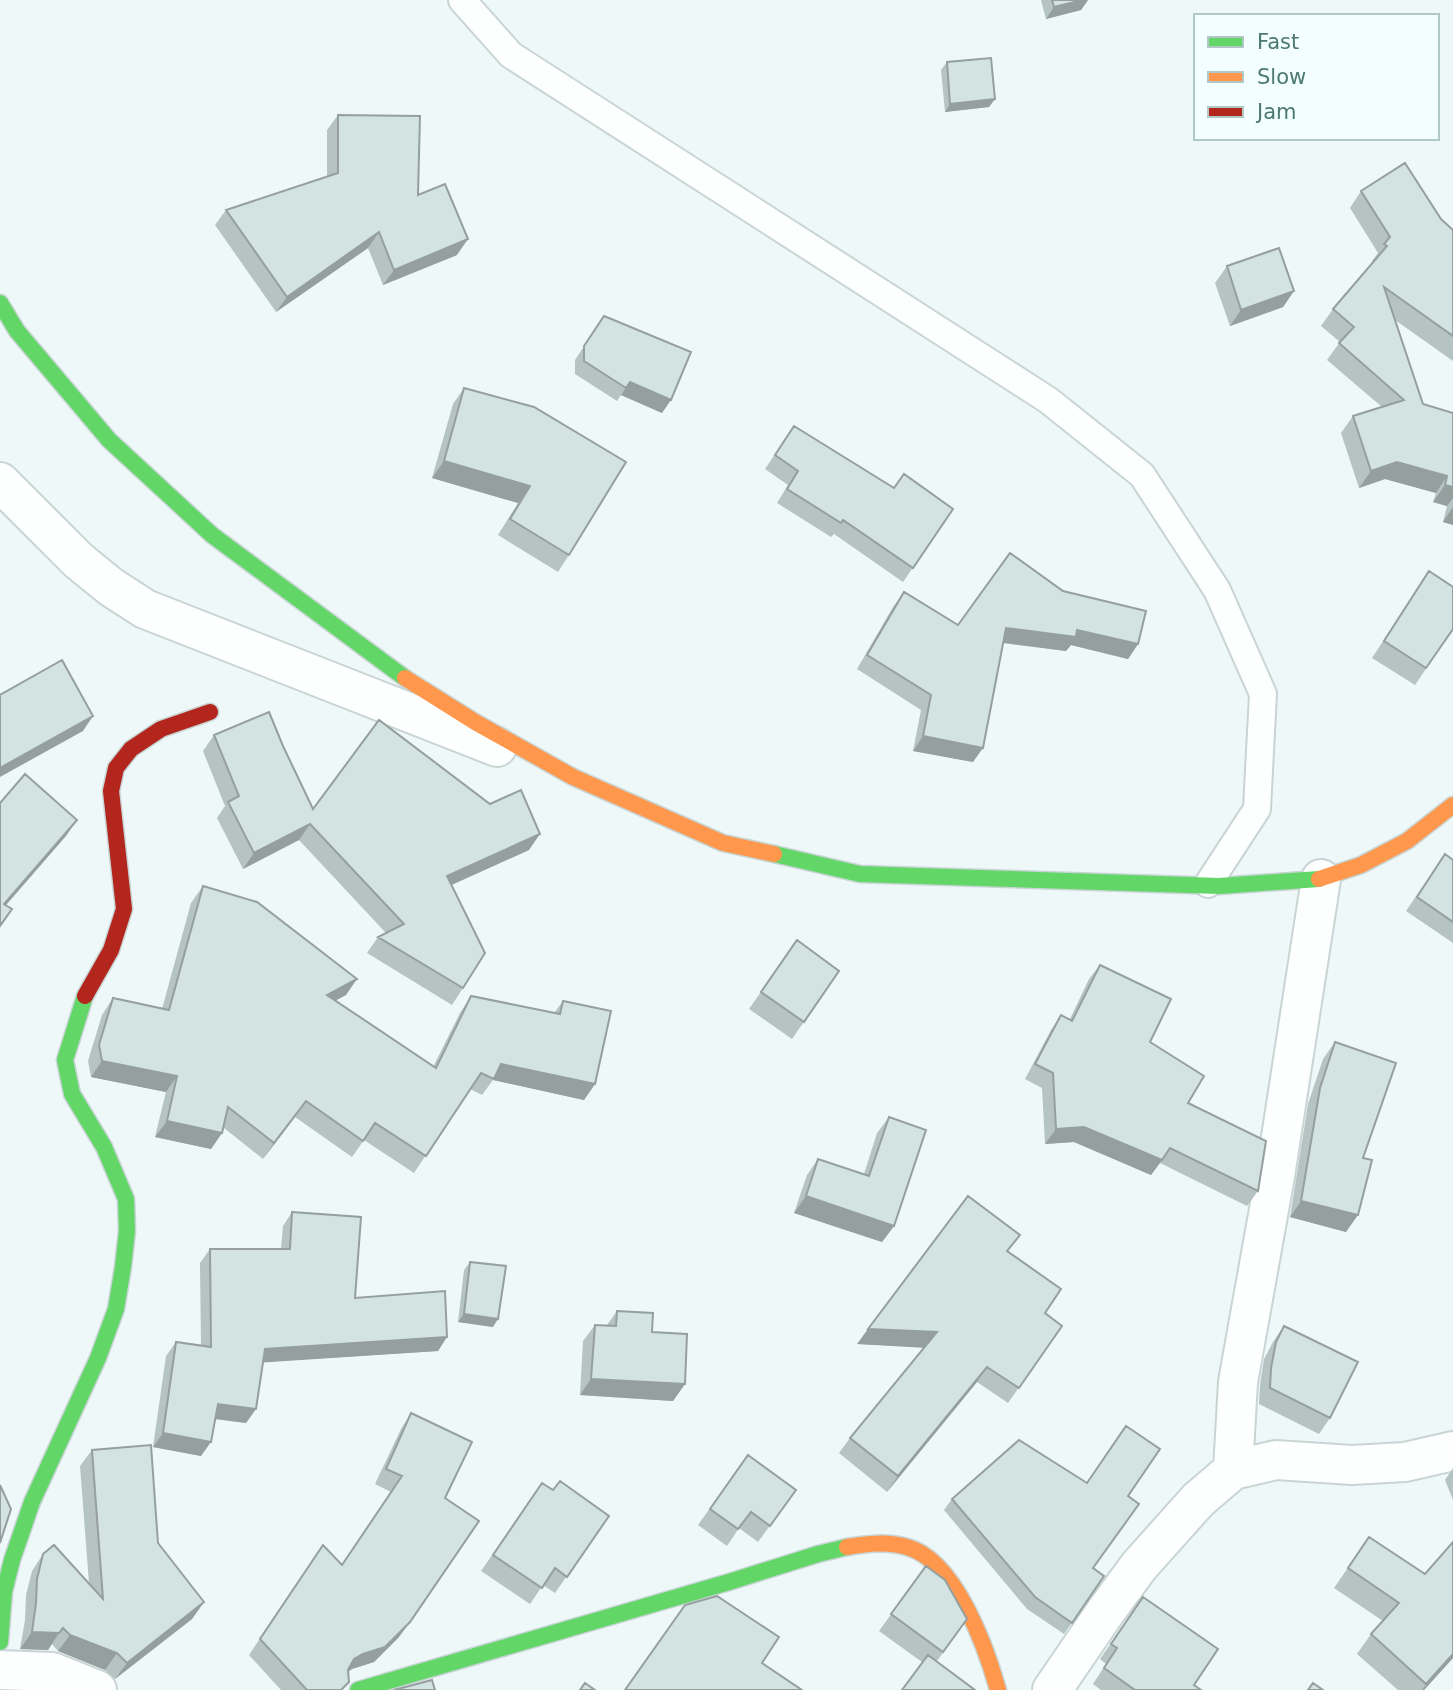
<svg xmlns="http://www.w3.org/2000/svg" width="1453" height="1690" viewBox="0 0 1453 1690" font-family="'DejaVu Sans',sans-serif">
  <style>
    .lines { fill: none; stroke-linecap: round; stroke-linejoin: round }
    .lane-casing { stroke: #c8d5d4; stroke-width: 30 }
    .street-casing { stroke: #c8d5d4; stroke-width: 42 }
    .fast-casing { stroke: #c8d5d5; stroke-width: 19 }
    .slow-casing { stroke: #c8d5d5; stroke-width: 19 }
    .jam-casing { stroke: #c8d5d5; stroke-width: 19 }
    .lane { stroke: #fdfefe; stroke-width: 26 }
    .street { stroke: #fdfefe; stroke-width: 38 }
    .fast { stroke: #63d668; stroke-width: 16 }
    .slow { stroke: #ff974d; stroke-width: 16 }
    .jam { stroke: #b3261e; stroke-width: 16 }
    .wall { fill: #b5c3c2 }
    .shaded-wall { fill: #949f9e }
    .building { fill: #d3e3e1; stroke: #949f9e; stroke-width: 2 }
  </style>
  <rect width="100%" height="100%" fill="#eff8f9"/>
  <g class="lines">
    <g class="lane-casing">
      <path id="lane" d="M462,0L511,55L1048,400L1142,475L1217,590L1263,694L1257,809L1208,884"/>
    </g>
    <g class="street-casing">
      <path id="street" d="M0,482L79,561L111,587L145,609L497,747
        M1233,1470L1238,1382L1275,1176L1321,879
        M0,1670L52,1672L97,1690
        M1052,1690L1106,1611L1139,1566L1198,1500L1233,1470L1276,1460L1352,1465L1405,1462L1453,1451"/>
    </g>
    <g class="fast-casing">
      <path id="fast" d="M0,303L17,331L109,440L212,535L405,678
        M774,854L860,874L1219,886L1319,879
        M0,1642L4,1592L12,1560L32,1502L98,1358L116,1309L123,1267L127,1231L126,1199L104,1147L72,1094L65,1060L85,996
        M358,1690L729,1582L818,1554L847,1547"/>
    </g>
    <g class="slow-casing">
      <path id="slow" d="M405,678L475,722L573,777L723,843L774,854
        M1319,879L1361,865L1407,841L1453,805
        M847,1547C866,1544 887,1541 907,1547C955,1560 986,1647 998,1690"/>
    </g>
    <g class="jam-casing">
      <path id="jam" d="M85,996L111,950L124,909L111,791L116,768L131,749L161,729L210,712"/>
    </g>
    <use href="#lane" class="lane"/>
    <use href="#street" class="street"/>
    <use href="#fast" class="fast"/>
    <use href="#slow" class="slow"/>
    <use href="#jam" class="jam"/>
  </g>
  <path class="wall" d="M1041,0H1088L1081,10L1046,19Z
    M947,62L995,99L989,107L945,112L941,70Z
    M338,115L418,195L457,255L383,285L368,248L276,312L215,225L226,210L327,177V130Z
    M1361,191L1441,219L1453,230V361L1395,320L1423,404L1453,413V525L1443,522L1447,506L1433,502L1436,493L1385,479L1359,488L1341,433L1353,416L1382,407L1327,360L1340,342L1321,326L1333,309L1373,262L1372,261L1378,253L1350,208Z
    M1227,266L1294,291L1283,307L1230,326L1215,283Z
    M604,316L662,413L621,395L617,401L575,374V360Z
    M464,388L569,555L558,572L498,535L518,503L432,478L453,404Z
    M794,426L894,488L953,509L903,582L834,534L831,537L777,503L788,485L765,469Z
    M1429,571L1453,629L1415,685L1372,658Z
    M904,592L958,625L1138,644L1128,659L1071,645L1066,651L1003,643L973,762L913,751L921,710L857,669L893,607Z
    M214,735L283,746L313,809L529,850L451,885L463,988L452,1005L367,953L378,937L386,933L299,840L243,869L217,818L225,806L203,751Z
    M1445,854L1453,860V943L1406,911Z
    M203,886L346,995L335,1001L433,1067L460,1013L471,996L554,1013L563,1001L595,1084L584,1100L493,1080L482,1095L470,1089L414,1173L364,1140L352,1157L295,1117L263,1159L224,1128L222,1133L211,1149L155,1137L166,1092L91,1077L88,1061L102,1015L113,998L162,1009L191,903Z
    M797,940L839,971L792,1039L749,1009Z
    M1100,965L1150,1042L1188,1103L1258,1191L1247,1206L1160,1163L1151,1175L1074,1142L1045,1144L1042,1088L1025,1079L1051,1030L1061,1015L1070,1019L1089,979Z
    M1335,1042L1346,1232L1290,1217L1308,1104L1323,1059Z
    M889,1117L894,1226L882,1242L794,1213L807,1175L818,1159L864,1174L877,1133Z
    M292,1212L355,1298L447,1337L438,1351L263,1362L256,1409L246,1423L215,1419L201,1456L153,1447L166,1356L176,1342L201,1345L200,1263L210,1249H281L283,1226Z
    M1008,1252L1045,1313L1062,1326L1008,1403L977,1382L887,1492L839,1453L850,1438L925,1347L857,1344Z
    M470,1262L493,1327L458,1322L464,1270Z
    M617,1311L685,1384L673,1401L580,1395L583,1341L595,1325H607Z
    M1284,1326L1330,1418L1319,1434L1259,1404L1260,1385L1264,1359L1273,1342Z
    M411,1413L445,1498L399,1637L374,1662L352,1669L348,1672L343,1690H281L249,1655L323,1545L342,1565L391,1492L375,1484L401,1429Z
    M92,1450L158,1543L204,1602L192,1619L115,1679L105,1670L58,1651L52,1644L48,1650L20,1649L25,1620L26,1595L32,1571L43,1554L89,1583L80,1466Z
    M748,1455L796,1490L758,1542L739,1528L727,1546L698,1525Z
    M1453,1468V1500L1445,1480Z
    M542,1483L553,1490L609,1516L555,1593L543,1585L530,1604L481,1571Z
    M1087,1483L1128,1496L1093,1568L1104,1576L1064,1634L1027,1609L944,1510L952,1499Z
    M1369,1537L1425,1574L1453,1542V1658L1424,1690H1398L1357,1654L1371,1634L1383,1621L1334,1588Z
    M926,1566L967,1619L937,1661L922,1662L879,1631Z
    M1143,1597L1194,1685L1201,1690H1101L1093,1684L1106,1664L1100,1659Z"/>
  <path class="shaded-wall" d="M1083,0H1088L1081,10L1046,19L1054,7Z
    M995,99L989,107L945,112L950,104Z
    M379,232L368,248L276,312L287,297Z
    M468,239L457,255L383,285L394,270Z
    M1294,291L1283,307L1230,326L1241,310Z
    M630,382L671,400L662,413L621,395Z
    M444,461L530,486L518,503L432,478Z
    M1397,462L1447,476L1436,493L1385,479L1359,488L1371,471Z
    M1445,485L1453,487V498L1447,506L1433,502Z
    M1453,507V525L1443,522Z
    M1006,628L1077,630L1138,644L1128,659L1071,645L1066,651L996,642Z
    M93,716L83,731L0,777V768Z
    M923,736L983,748L973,762L913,751Z
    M77,820L66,836L0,912L4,904Z
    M310,824L299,840L243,869L254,853Z
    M540,834L529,850L436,892L447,876Z
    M357,979L346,995L315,1011L327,995Z
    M102,1061L177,1076L166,1092L91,1077Z
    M501,1064L595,1084L584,1100L493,1080Z
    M306,1101L295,1117L263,1159L274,1143Z
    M167,1121L222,1133L211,1149L155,1137Z
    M1084,1127L1162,1160L1151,1175L1074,1142L1045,1144L1056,1129Z
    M806,1196L894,1226L882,1242L794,1213Z
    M1301,1201L1358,1215L1346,1232L1290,1217Z
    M464,1314L498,1319L493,1327L458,1322Z
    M868,1329L937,1332L927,1348L857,1344Z
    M447,1337L438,1351L255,1363L265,1349Z
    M987,1367L977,1382L887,1492L898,1476Z
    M591,1379L685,1384L673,1401L580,1395Z
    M218,1404L256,1409L246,1423L208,1418Z
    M163,1433L211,1442L201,1456L153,1447Z
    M204,1602L192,1619L115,1679L127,1663Z
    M410,1622L399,1637L374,1662L352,1669L343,1675L354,1659Z
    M32,1632L59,1633L48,1650L20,1649Z
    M70,1635L117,1653L105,1670L58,1651Z
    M1453,1654V1658L1424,1690H1422Z"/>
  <path class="building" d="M1052,0H1083L1054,7Z
    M991,58L995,99L950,104L947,62Z
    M338,115L420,116L418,195L445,184L468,239L394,270L379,232L287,297L226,210L338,173Z
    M1405,163L1441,219L1453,230V336L1384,287L1423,404L1453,413V487L1445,485L1447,476L1397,462L1371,471L1353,416L1404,400L1339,343L1354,327L1333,309L1387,246L1384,244L1390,237L1361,191Z
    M1279,248L1294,291L1241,310L1227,266Z
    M604,316L691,352L671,400L630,382L626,388L584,361V346Z
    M464,388L534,407L626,462L569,555L510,519L530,486L444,461Z
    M794,426L894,488L904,474L953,509L913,568L843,520L841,523L787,489L798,471L775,455Z
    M1010,553L1063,591L1146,611L1138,644L1077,630L1076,637L1006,628L983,748L923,736L931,695L867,655L904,592L958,625Z
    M1429,571L1453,587V629L1426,668L1384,641Z
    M62,660L93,716L0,768V695Z
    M269,712L283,746L313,809L379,720L490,804L521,790L540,834L447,876L485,953L463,988L378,937L404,924L310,824L254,853L228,802L239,796L214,735Z
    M25,774L77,820L4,904L12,909L0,926V803Z
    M1445,854L1453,860V922L1417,897Z
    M203,886L257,902L357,979L327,995L436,1068L471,996L560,1014L563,1001L611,1011L595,1084L501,1064L494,1079L481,1073L426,1156L375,1123L363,1141L306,1101L274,1143L228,1107L222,1133L167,1121L177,1076L102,1061L99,1045L113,998L169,1010Z
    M797,940L839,971L804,1022L761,992Z
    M1100,965L1171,999L1150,1042L1204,1076L1188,1103L1266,1141L1258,1191L1170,1148L1162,1160L1084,1127L1056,1129L1053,1073L1035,1064L1061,1015L1072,1021Z
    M1335,1042L1396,1063L1363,1158L1372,1160L1358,1215L1301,1201L1320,1088Z
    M889,1117L926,1130L894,1226L806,1196L818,1159L869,1176Z
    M968,1196L1020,1235L1007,1251L1061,1289L1045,1313L1062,1326L1019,1388L987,1367L898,1476L850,1438L937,1332L868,1329Z
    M292,1212L361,1217L355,1298L445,1291L447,1337L265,1349L256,1409L218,1404L211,1442L163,1433L176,1342L211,1347L210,1249H290Z
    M470,1262L506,1266L498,1319L464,1314Z
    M617,1311L653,1313L652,1332L687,1334L685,1384L591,1379L595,1325L616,1326Z
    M1284,1326L1358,1362L1330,1418L1270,1388L1271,1368L1276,1342Z
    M411,1413L472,1442L445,1498L479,1521L410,1622L385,1647L363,1654L354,1659L348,1670L349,1682L341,1690H307L260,1639L323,1545L342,1565L402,1476L386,1469Z
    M1126,1426L1160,1449L1128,1496L1139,1504L1093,1568L1104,1576L1072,1623L1035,1597L952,1499L1019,1440L1087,1483Z
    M151,1445L158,1543L204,1602L127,1663L117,1653L70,1635L63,1628L59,1633L32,1632L36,1603L37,1579L43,1554L54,1545L103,1599L92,1450Z
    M748,1455L796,1490L770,1526L751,1512L738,1529L710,1509Z
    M560,1481L609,1516L567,1577L555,1568L542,1588L493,1555L542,1483L553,1490Z
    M0,1485L11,1509L0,1543Z
    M1369,1537L1425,1574L1453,1542V1654L1426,1684L1371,1634L1399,1603L1348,1568Z
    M926,1566L945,1580L967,1619L943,1652L891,1614Z
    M717,1596L779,1637L762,1663L802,1690H625L685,1605Z
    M1143,1597L1218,1649L1194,1685L1201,1690H1135L1104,1668L1117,1648L1111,1644Z
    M928,1655L975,1690H902Z
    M432,1680L435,1690H394Z
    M585,1683L595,1690H580Z
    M1313,1683L1323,1690H1308Z"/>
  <rect x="1194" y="14" width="245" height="126" fill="#f2feff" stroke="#b0c9c6" stroke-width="2"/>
  <rect x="1208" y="37" width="35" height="10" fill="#63d668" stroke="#b0c9c6" stroke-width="2"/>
  <text x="1257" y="49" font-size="21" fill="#4d7970">Fast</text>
  <rect x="1208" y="72" width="35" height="10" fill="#ff974d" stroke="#b0c9c6" stroke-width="2"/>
  <text x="1257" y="84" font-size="21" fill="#4d7970">Slow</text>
  <rect x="1208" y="107" width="35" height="10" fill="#b3261e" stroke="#b0c9c6" stroke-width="2"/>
  <text x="1257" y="119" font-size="21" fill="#4d7970">Jam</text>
</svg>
